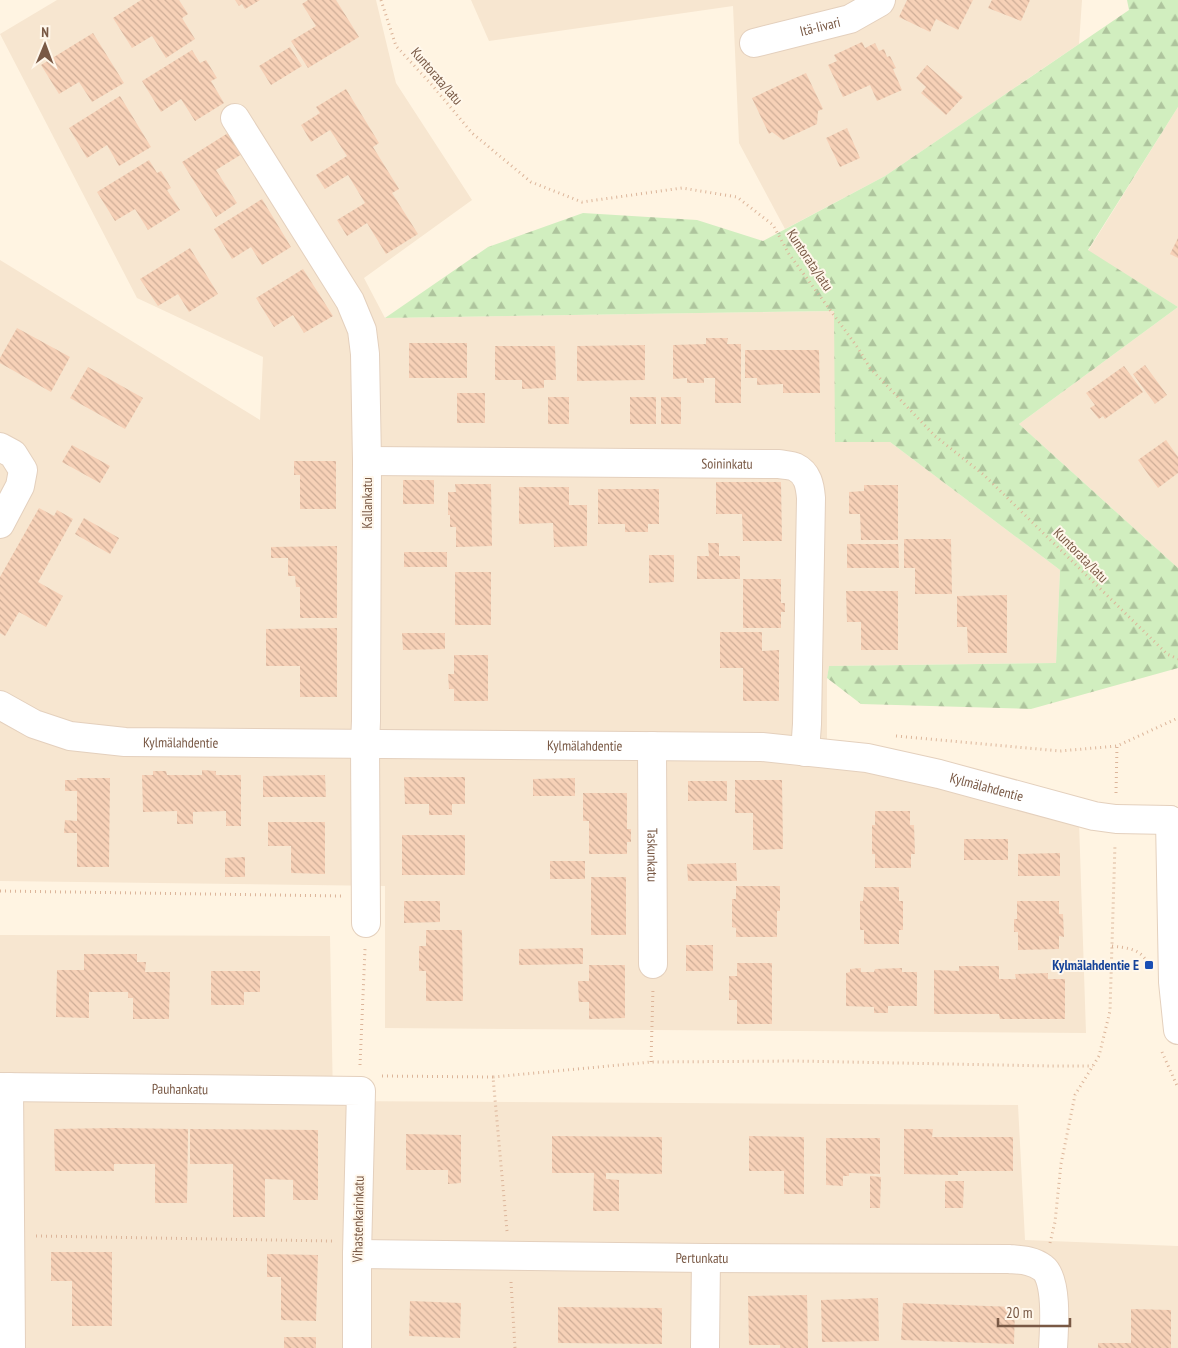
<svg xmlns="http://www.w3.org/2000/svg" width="1178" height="1348" viewBox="0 0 1178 1348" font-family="'PT Sans Narrow',sans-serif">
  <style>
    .residential { fill: #f7e6d0 }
    .forest { fill: url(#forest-firs) }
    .building { fill: url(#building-back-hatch) }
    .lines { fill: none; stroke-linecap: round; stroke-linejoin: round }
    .minor-casing { stroke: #e4d0bd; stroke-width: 30 }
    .path { stroke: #dcb59a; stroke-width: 3; stroke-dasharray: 1 4; stroke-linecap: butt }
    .minor { stroke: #fff; stroke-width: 28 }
    .transit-dot { fill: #1a4fb4; stroke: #fff7eb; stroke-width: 2 }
    .labels { text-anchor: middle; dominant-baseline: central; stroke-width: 4; stroke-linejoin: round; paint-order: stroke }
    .street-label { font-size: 14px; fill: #795945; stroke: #fff7eb }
    .transit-label { font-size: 14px; font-weight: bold; fill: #164399; stroke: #fff7eb; text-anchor: end }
  </style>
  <defs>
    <pattern id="forest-firs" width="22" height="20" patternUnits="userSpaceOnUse" patternTransform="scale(1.25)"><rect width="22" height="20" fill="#d1eebf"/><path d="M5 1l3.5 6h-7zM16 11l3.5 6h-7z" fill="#aec49d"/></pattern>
    <pattern id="building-back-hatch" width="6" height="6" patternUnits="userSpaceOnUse" patternTransform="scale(1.25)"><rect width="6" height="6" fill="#f7d1b7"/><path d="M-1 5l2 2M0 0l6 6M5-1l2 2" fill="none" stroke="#cdad97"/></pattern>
  </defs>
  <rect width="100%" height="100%" fill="#fff4e2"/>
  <path class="residential" d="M57,0H376L396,83L472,200L364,278L385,318L835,311V442H890L1060,570L1056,663L829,666L827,678V766L858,764L1079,822L1086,1033L385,1028V886L0,881V260L260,420L263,357L137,298L0,34Z
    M471,0H1082L1079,44L885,176L785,229L739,143L733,6L489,41Z
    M1178,107V568L1019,424L1178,307L1088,251Z
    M0,935L330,936L333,1101L1018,1105L1025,1240L1178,1246V1348H0Z"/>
  <path class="forest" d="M1127,0H1178V107L1088,250L1178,307L1019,424L1178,568V668L1031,709L861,704L827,678L829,666L1056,663L1060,570L890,442H835L834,311L385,318L488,247L583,213L697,220L763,241L885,176L1129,10Z"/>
  <path class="building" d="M141,0H179L188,14L182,18L195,39L166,58L152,36L132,48L113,18Z
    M235,0H260L245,9L242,4L239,6Z
    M308,0H336L359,37L308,68L291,41L316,26L302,4Z
    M907,0H973L958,30L936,19L930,32L899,17Z
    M992,0H1030L1021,21L988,8Z
    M93,33L124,83L92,102L79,82L59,94L41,65Z
    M862,42L865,48L875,43L879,51L884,49L887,57L890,56L896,68L893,69L902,90L877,101L870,85L843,97L828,65L837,61L834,55Z
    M290,47L302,66L271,85L259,66Z
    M192,50L200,63L206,60L217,78L211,81L224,103L195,121L181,99L161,112L142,81Z
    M927,65L963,97L946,115L921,93L926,87L916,78Z
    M806,73L823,109L818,111L817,124L783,140L772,132L769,134L752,98Z
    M346,89L379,143L373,147L399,189L392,193L418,234L386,254L367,223L347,236L337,220L365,203L348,175L325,189L316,175L347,156L330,130L311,142L301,125L320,113L316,107Z
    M120,96L151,147L119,166L107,145L87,158L69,128Z
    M847,128L860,158L840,167L826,138Z
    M228,133L242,154L216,170L237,203L216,217L182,162Z
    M149,160L157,173L161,171L171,188L167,190L180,210L148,230L135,209L115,221L97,192Z
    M262,199L291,247L262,265L251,247L232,259L214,229Z
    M1178,238V258L1170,254Z
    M190,248L218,294L189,312L178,294L158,306L140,279Z
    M303,269L333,316L304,333L293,315L274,327L256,298Z
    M17,328L70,357L51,392L0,363V358Z
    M706,338H728L727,344H741V403H715V378H704V383H687V378L673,379V345L706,344Z
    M409,343H467V378H409Z
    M645,345V380L577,381V346Z
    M495,346H555L556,380H544V388L522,389V380H495Z
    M745,350H819L820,393H783V384L757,385V378H745Z
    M1145,365L1167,395L1155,404L1133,374Z
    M1124,366L1143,392L1105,419L1103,416L1099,419L1090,408L1095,405L1086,393Z
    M88,367L143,398L125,429L70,398Z
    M457,393H485V423H457Z
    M548,397H569V424H548Z
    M630,397H656V424H630Z
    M661,397H681V424H661Z
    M1166,440L1178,457V473L1158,488L1138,460Z
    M72,445L110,466L100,483L62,462Z
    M294,461H336V509H300V475H294Z
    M403,480H434V504H403Z
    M716,482H781L782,541H743L742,514H716Z
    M455,484H491L492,546L456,547V527H450V515H448V492H456Z
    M864,485H898V540H861L860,514H849V492L864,491Z
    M519,487H569V505H587V546L554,547L553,523L519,524Z
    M598,489H659V524H648V532H625V524H598Z
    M39,508L54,516L57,510L73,519L38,582L63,596L46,627L19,612L5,636L0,633V577Z
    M84,518L119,538L110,554L75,534Z
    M904,539H951L952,594H915V568H904Z
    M708,543H719V556H740V579H697V556H709Z
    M847,544H898L899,568H847Z
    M337,546V618H300V587H296L295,576H288V558H271V547Z
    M404,552H447V567H404Z
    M649,555H674V582L649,583Z
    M455,572H491V625H455Z
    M743,579H781V603H785V612H781V628H743Z
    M846,591H898V650H861V622H847Z
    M1007,595V653H968L967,627H957V596Z
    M337,628V697H300V666H266V629Z
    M720,632H762V651L779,650V701H743V668H720Z
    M402,633H445V649L403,650Z
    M454,655H488V701H454V689H449L448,674H454Z
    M202,770L216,771V775H241V826H226V811L193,812V824H177V811L143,812L142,775H153V771H166L167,775H202Z
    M325,775L326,797H263V776Z
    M404,777H465V804H452V815H429V804H405Z
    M77,778H110L109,867H77V833H64L65,820L77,821V791H65V780H77Z
    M575,778V796H533V779Z
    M735,780H782L783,849L753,850V813H735Z
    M688,781H727V801H688Z
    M583,793H627V829H631V842H627V854H589V821H583Z
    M875,811H910V825H914L915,854H911V868H875V854H872V825H875Z
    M268,822H325V874L291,873V846H268Z
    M402,835H465V875H402Z
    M964,839H1008V860H964Z
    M1060,853V876H1018V854Z
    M245,857V877H225V858Z
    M550,861H585V879H550Z
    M736,863L737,881H688L687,864Z
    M591,877H626V935H591Z
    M736,886H780V911H777V937H736V928L732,927V899H736Z
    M864,887H899V901H903V930H899V944H864V930H860V901H863Z
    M404,901H440V922L404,923Z
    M1017,901H1059V914H1063L1064,937L1059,936V949L1018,950V932H1014V919H1017Z
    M426,930H462L463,1001H426V971H419V946H426Z
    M686,945H713V971H686Z
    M583,948V964L519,965V949Z
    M84,954H137V962H146L145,972H170L169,1019H133V998H128V992H89V1018L56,1017L57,970H84Z
    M737,963H772V1024H737V1000H729V976H737Z
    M589,965H625V1018L589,1019V1002H579L578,981H589Z
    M959,966H999V979H1016L1015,974L1048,973V979H1065V1019H1000L999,1014H934V970L959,971Z
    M861,968V972H874L875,969L902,968V972H917V1006H888V1013H874V1007L846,1006V973L850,972V969Z
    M211,971H260V992H244V1005H211Z
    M113,1128L188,1129L187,1203H155V1164H114V1171H55L54,1129Z
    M190,1129L318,1130V1200H293V1180L265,1179V1217H233V1164H190Z
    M904,1129H933L932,1137H1013V1171H958V1175L904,1174Z
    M406,1134L461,1135V1183L448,1184V1170H406Z
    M552,1136L662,1137V1174L606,1173V1179L619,1180V1211H593L594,1173H552Z
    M749,1136L804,1137V1194H784V1171H749Z
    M826,1138H880V1174L849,1173V1176H843V1186L826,1185Z
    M870,1176L881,1177L880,1208H870Z
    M945,1181H964L963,1208H945Z
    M51,1252H112V1326H72V1281H51Z
    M267,1254L318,1255L316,1321L281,1320V1277H267Z
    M807,1295L808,1348H780V1345H749L748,1296Z
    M878,1298L879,1341L822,1342L821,1300Z
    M410,1301L461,1303L460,1338L409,1336Z
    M903,1303L1015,1307L1014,1344L901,1340Z
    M558,1307L662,1308V1344L558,1343Z
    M1131,1309L1171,1310V1348H1098V1343H1131Z
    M284,1337H316V1348H284Z"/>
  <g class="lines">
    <g class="minor-casing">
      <g id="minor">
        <path id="s1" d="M754,43L850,19L880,2L881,0"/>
        <path d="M235,118L350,301L362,330L365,354L367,461L366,721L365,743L366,923"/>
        <path d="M0,447L13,454L23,470L20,486L0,524"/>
        <path id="s2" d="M367,461L779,464C784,465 791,465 795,467C808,473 810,486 811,498L807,724L805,752"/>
        <path id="s3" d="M0,705L34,724L70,736L125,742L762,747L867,758L939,774L1094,816L1116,819L1170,820"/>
        <path id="s4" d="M652,746L653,964"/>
        <path d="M1170,820L1173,982L1178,1030"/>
        <path id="s5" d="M0,1087L361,1091L357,1254V1348"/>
        <path d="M9,1087L11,1348"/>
        <path id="s6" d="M357,1254L706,1258L1009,1259C1021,1260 1033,1260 1043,1268C1058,1279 1054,1330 1053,1348"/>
        <path d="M705,1348L706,1258"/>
      </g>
    </g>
    <path class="path" d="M381,0L396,46L432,85L472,133L531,182L582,202L682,188L737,197L773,225L789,254L858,348L870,368L935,436L984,475L1167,654L1178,659
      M896,736L1060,751L1117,746L1178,718
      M1116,793L1117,746
      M0,891L342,896
      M1112,946C1126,948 1138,948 1146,960
      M1162,1052L1178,1088
      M651,1062L653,988
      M360,1065L365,949
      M382,1076L493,1077
      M507,1231L493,1077L651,1062L796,1061L1050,1066H1093
      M36,1236L332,1241
      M1050,1243L1055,1222L1061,1164L1075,1095L1099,1056L1110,1011L1115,844
      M511,1282L515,1348"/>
    <use href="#minor" class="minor"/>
  </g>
  <rect class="transit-dot" x="1144" y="960" width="10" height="10" rx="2.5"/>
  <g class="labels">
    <g class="street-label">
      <text stroke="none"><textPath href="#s1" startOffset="68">Itä-Iivari</textPath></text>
      <text transform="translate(437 76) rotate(49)">Kuntorata/latu</text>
      <text transform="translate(810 260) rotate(56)">Kuntorata/latu</text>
      <text stroke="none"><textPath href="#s2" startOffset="360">Soininkatu</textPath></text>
      <text transform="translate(367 503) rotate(-90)">Kallankatu</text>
      <text transform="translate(1081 555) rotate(45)">Kuntorata/latu</text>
      <text stroke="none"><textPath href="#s3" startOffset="188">Kylmälahdentie</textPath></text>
      <text stroke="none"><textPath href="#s3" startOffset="592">Kylmälahdentie</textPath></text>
      <text stroke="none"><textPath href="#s3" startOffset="998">Kylmälahdentie</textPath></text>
      <text stroke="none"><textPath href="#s4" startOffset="109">Taskunkatu</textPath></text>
      <text stroke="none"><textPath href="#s5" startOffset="180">Pauhankatu</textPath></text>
      <text transform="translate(358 1219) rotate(-89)">Vihastenkarinkatu</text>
      <text stroke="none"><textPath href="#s6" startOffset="345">Pertunkatu</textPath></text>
    </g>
    <g class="transit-label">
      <text x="1139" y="965">Kylmälahdentie E</text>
    </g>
  </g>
  <g transform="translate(45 45) rotate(1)" stroke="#fff7eb" stroke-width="4" paint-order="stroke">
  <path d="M0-4L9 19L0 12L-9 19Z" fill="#795945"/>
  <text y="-8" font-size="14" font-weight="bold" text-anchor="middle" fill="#795945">N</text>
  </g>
  <path d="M998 1318v8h72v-8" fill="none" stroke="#795945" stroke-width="2.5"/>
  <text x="1006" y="1318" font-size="15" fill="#795945" stroke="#fff7eb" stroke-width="4" paint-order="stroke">20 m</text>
</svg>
